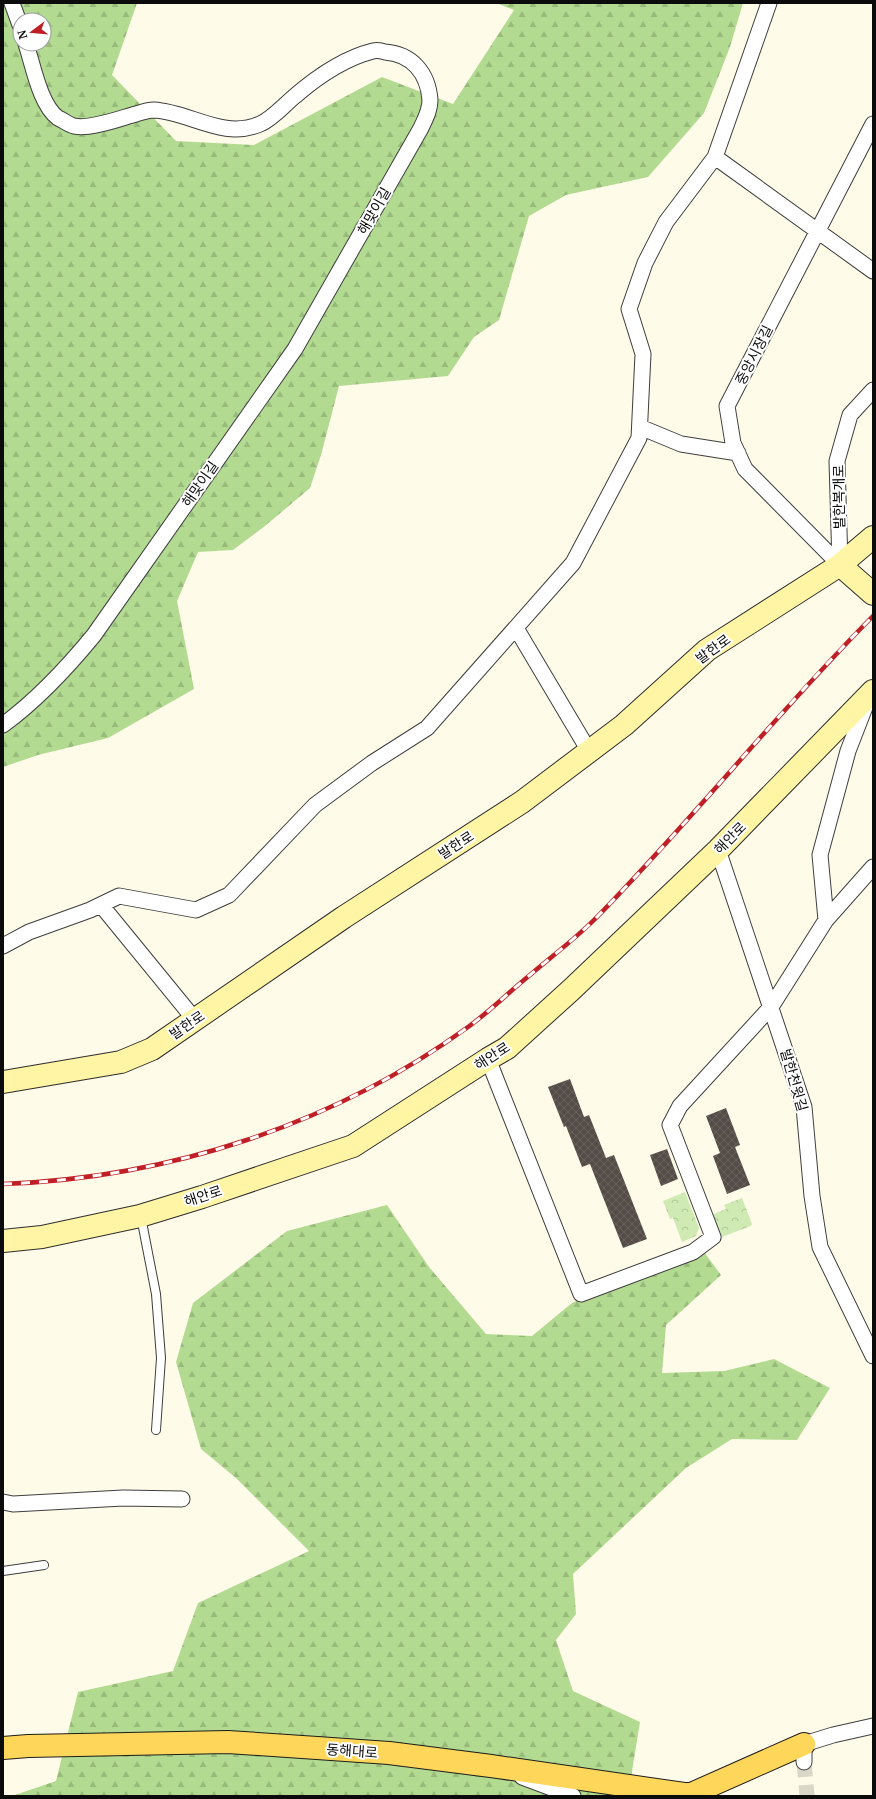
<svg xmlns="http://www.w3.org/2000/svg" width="876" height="1799" viewBox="0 0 876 1799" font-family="Merriweather,'Noto Sans KR',serif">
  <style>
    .forest { fill: url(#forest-firs); fill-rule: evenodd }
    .park { fill: url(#park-crowns) }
    .building { fill: url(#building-cross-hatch) }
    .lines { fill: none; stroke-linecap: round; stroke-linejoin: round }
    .street-tunnel { stroke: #dad7c8; stroke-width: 15; stroke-dasharray: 15 8; stroke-linecap: butt }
    .lane-casing { stroke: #3e3e3e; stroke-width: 10 }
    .street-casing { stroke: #3e3e3e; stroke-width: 17 }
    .secondary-casing { stroke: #2d2d2d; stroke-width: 24 }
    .primary-casing { stroke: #1c1c1c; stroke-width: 24 }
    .lane { stroke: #fff; stroke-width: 8 }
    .street { stroke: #fff; stroke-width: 15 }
    .secondary { stroke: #fff5a4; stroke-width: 22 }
    .primary { stroke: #fed65a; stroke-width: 22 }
    .rail-casing { stroke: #bf1f26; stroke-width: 4.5 }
    .rail { stroke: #fff; stroke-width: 3; stroke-dasharray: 9; stroke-linecap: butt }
    .labels { text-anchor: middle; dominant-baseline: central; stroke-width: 4; stroke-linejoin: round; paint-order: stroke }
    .street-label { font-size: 14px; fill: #0b0b0b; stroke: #fff }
  </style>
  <defs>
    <pattern id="forest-firs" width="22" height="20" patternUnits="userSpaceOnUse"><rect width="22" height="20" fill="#b2db91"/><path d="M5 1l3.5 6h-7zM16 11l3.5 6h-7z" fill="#98bb7c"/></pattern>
    <pattern id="park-crowns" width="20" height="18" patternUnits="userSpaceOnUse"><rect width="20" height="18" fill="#cfeab2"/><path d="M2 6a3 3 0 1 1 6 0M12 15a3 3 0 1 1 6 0" fill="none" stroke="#b0c798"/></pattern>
    <pattern id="building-cross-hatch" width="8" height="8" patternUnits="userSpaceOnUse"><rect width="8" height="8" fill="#544c47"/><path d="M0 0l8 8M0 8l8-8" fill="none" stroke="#68615d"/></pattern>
  </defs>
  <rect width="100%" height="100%" fill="#fffbe9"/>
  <path class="forest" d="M3,3H137L112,75L176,141L254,145L382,77L453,104L514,10L496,3H743L730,47L704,113L648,177L566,195L529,216L499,320L474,337L448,376L339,386L321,455L310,488L265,526L233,550L198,552L177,601L194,689L108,738L38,755L3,767ZM20,20H44V44H20Z
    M387,1205L429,1267L486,1334L532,1336L572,1303L698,1244L721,1275L666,1325L662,1373L724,1371L774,1359L830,1388L797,1440L732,1439L686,1468L573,1574L576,1614L556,1640L573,1691L640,1722L628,1796H12L56,1781L78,1692L173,1671L198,1603L309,1551L236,1478L201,1449L176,1362L193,1303L287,1231Z"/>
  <path class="park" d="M685,1192L699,1228L696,1236L682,1242L673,1218L670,1219L663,1201Z
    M742,1198L752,1224L751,1226L722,1237L716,1235L709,1216L726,1209L724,1205Z"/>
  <path class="building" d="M570,1079L584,1117L589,1115L606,1158L614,1155L647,1239L623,1248L590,1164L582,1167L566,1126L564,1127L548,1087Z
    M726,1108L740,1145L735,1147L750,1185L727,1194L713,1156L720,1153L706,1116Z
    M667,1149L678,1179L661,1186L650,1155Z"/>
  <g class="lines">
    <path class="street-tunnel" d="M804,1762L807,1796"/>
    <g class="lane-casing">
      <path id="lane" d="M141,1217L156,1294L161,1358L156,1430
        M3,1571L44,1565"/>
    </g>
    <g class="street-casing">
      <path id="street" d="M12,3L20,25
        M715,157L873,271
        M640,427L681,444L738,453
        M840,565L745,469L733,443L727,406L873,124
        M840,565L837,461L850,415L873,390
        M516,628L589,751
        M3,725C37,700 67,668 94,635L295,349L421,128C425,119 430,111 430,100C428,73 412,54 385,52C382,51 377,50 373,51C345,58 317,77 295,96C284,105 272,119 260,124C223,140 190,112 154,110C148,110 142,112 136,114C121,118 89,130 74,126C69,125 63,120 58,118C40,105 33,65 26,44
        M718,850L804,1107L812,1196L820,1247L873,1356
        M101,905L195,1020
        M826,920L873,867
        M3,946L29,932L90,910L119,896L196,910L229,895L315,805L372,763L427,728L573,563L639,438L643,354L629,309L645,263L666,222L715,157L769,3
        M488,1059L581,1294L693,1252L713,1237L670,1125L680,1106L771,1007L826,920L820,855L848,751L867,702
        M3,1502L13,1504L123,1498L182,1499
        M804,1762V1744L833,1735L873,1726
        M522,1777L573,1796"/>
    </g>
    <g class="secondary-casing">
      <path id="secondary" d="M840,565L873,594
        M3,1082L121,1062L152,1049L344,917L522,802L624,725L707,650L840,565L873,537
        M3,1241L42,1237L140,1216L202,1197L353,1146L488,1059L507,1048L571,990L718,850L873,691"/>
    </g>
    <g class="primary-casing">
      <path id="primary" d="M3,1748L28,1746L228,1742L317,1748L389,1753L491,1766L698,1796
        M689,1795L804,1744"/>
    </g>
    <use href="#lane" class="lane"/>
    <use href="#street" class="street"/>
    <use href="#secondary" class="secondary"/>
    <use href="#primary" class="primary"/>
    <g class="rail-casing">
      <path id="rail" d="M3,1184C168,1178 333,1125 468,1027C489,1012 509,992 530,975C551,957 575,939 595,919C691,821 777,713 873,616"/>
    </g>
    <use href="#rail" class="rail"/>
  </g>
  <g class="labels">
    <g class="street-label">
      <text transform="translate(374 211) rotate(-60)">해맞이길</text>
      <text transform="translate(754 355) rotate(-63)">중앙시장길</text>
      <text transform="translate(200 484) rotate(-55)">해맞이길</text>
      <text transform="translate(839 497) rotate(-91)">발한복개로</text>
      <text transform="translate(713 649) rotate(-36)">발한로</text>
      <text transform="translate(730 838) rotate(-45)">해안로</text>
      <text transform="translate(456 845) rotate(-33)">발한로</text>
      <text transform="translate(187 1025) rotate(-34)">발한로</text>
      <text transform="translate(492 1056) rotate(-33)">해안로</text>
      <text transform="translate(794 1080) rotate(74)">발한천윗길</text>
      <text transform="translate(203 1196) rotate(-18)">해안로</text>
      <text transform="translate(352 1751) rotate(4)">동해대로</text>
    </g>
  </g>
  <rect width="876" height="1799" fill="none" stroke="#0b0b0b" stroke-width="8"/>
  <g transform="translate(32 32) rotate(254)"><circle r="19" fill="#ffffff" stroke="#9d9d9d"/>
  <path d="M0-3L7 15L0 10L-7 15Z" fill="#bf1f26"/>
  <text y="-6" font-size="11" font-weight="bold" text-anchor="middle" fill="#0b0b0b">N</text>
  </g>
</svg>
